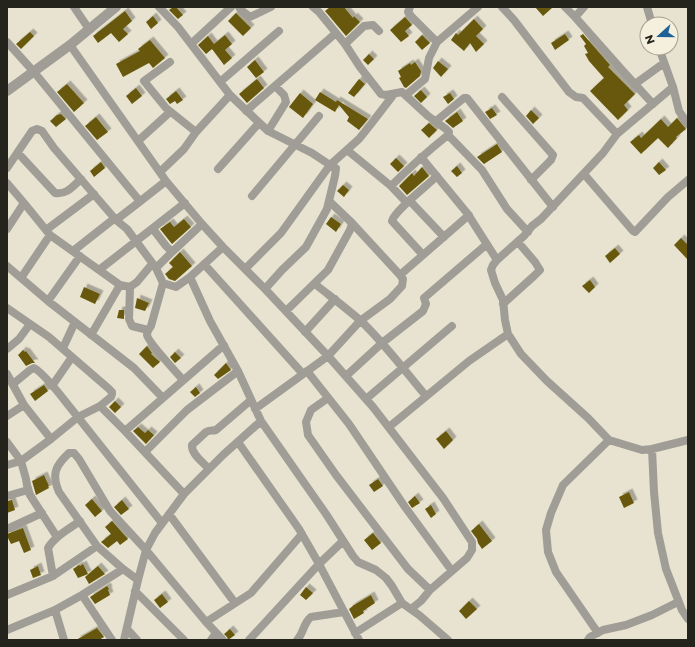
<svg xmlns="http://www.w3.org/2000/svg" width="695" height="647" viewBox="0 0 695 647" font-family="Montserrat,sans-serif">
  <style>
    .building { fill: #675909; filter: url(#shadow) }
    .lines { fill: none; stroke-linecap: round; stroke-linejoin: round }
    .minor { stroke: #9f9d95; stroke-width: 8 }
    .tertiary { stroke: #9f9d95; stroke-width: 10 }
  </style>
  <defs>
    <filter id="shadow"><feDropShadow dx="3.5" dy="-3.5" stdDeviation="0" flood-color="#0004"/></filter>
  </defs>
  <rect width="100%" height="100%" fill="#e7e3d0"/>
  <path class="building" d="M173,7H176L183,15L178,19L169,10Z
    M330,7H344L353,18L354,16L360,22L346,36L325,11Z
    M535,7H553L543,16Z
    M125,11L132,21L123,29L128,34L119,42L111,33L98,43L93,36Z
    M236,13L251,28L243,36L228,21Z
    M153,16L158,23L151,29L146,22Z
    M405,17L412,25L405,31L409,36L401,42L390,30Z
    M474,19L483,29L476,36L484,44L476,52L470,43L464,51L451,40L456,33L458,35Z
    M30,32L34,36L21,49L16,44Z
    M565,34L569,40L555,50L551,43Z
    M583,34L610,65L608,67L635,94L624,105L628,110L618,120L590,91L604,78L589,61L585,54L588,53L584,46L586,44L580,36Z
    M225,35L232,44L225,50L232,58L224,65L212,49L206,54L198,45L208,36L214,44Z
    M422,35L430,43L422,50L415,42Z
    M150,40L165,58L153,68L149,63L123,77L116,64L140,51L138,49Z
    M369,54L374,59L368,65L363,60Z
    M255,60L264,72L256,78L247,67Z
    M438,61L448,69L441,77L433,68Z
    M415,62L421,71L420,76L406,88L404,87L399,78L401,77L398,71L410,63L411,65Z
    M257,79L264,88L247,103L239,94Z
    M359,79L365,84L354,97L348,93Z
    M67,84L84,103L74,112L57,92Z
    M136,88L142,96L132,104L126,96Z
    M421,90L427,97L421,103L414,96Z
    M176,91L183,100L177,104L175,101L170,104L166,99Z
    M320,92L336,102L337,100L368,119L359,130L347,121L349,117L339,105L335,112L315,100Z
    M300,93L313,104L303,118L289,107Z
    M450,93L454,99L448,104L443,97Z
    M492,108L497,115L490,119L485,112Z
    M531,110L539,118L533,124L526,116Z
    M457,112L463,121L453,128L445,121Z
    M61,114L66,119L56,127L50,121L57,115Z
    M96,117L108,132L97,140L85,126Z
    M677,118L686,129L676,137L677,138L668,148L658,138L641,154L630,142L639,135L641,138L661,119L668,127Z
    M429,123L437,130L429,138L421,130Z
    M497,144L502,152L484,164L477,157Z
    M396,158L404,166L398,172L390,164Z
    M101,162L105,168L94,177L90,171Z
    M659,162L666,170L659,175L653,168Z
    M457,166L462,173L457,177L451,171Z
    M422,167L429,176L407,195L399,186L412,173L414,176Z
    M343,185L349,190L344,197L337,191Z
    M331,217L341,224L336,232L326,224Z
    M184,219L191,227L172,244L160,229L170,222L174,227Z
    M681,238L688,245V260L674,245Z
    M615,248L620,254L610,263L605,256Z
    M180,252L192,266L175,281L169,279L165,274L173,267L169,263Z
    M590,280L595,287L589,293L582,286Z
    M84,287L100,294L95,304L80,297Z
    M137,298L149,303L145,311L135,308Z
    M119,310H124V319L117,318Z
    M147,346L152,353L151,354L160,362L153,368L139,354Z
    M23,350L25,352L26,351L35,363H32L26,366L18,355Z
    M175,352L181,358L175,363L170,357Z
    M226,363L231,370L218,379L214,375Z
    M44,385L48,391L35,401L30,394Z
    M196,387L200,393L195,397L190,392Z
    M115,401L121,407L115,413L109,407Z
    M138,427L145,433L148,430L154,435L146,444L133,431Z
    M446,431L453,440L444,449L436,439Z
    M44,475L49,486H48L49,488L36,495L32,481Z
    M378,479L383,486L374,492L369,485Z
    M629,492L634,503L624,508L619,497Z
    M415,496L420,503L412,508L408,502Z
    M92,499L102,511L95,517L85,505Z
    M12,500L15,510L7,513V501Z
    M122,500L129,509L121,515L114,507Z
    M431,505L436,514L431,518L425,509Z
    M112,521L128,539L120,545L117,541L108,548L101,542L111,534L105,527Z
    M479,524L492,541L482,549L478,543L477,539L471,531Z
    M23,528L31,550L24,553L19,541L11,544L7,536V534Z
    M373,533L381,543L372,550L364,540Z
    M83,564L88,574L78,578L73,569L79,565L80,566Z
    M38,566L41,575L33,578L30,570Z
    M98,566L105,574L89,584L85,577Z
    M107,586L109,589L108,590L110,595L95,604L90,597Z
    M306,587L313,593L306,600L300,595Z
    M162,594L168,602L160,608L154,600Z
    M371,595L375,603L363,611L364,613L354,619L349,609L354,605Z
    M469,601L477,609L466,619L459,611Z
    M97,628L104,637L99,640H76Z
    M230,629L235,635L228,640L227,637L224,634Z"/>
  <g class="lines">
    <path class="minor" d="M74,7L89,29
      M159,7L178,27L230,95L268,131L312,153L330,165L336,168L335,176L327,209L306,247L282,270L265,289
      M239,7L241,10L250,17L271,7
      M313,7L319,12L345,44L360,67L381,94L386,95L402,92L428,116L446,129L449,132L448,135C428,151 409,168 391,186
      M410,7L408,12L411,16L437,42
      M502,7L514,20L569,92L576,97L583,98L617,134
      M565,7L575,17L622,70L653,104
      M647,7L652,24
      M575,17L584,7
      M7,42L34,72L138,199V203L116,220
      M191,44L231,7
      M345,44L364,26L373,25L379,31
      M70,45L166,181L202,224L223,247L265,289L328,356L373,407L443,498L472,542V550L467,558L430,590L421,601L411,609
      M659,48L673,87L679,111L688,124
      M170,62L144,81L166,108L196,132
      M220,82L279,31
      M635,84L664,63
      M673,87L617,134L603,153L541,219L532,226L524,236L497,260L493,265L491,270L495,283L503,300L505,320L508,334L521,354L547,381L588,418L609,440L642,450L652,449L688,440
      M406,95L425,79L429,58L437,42L478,7
      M502,97L553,155L551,160L531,180
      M246,111L336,33
      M436,121L464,98H467L553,207
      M268,131L286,102L284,95L275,86
      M448,135L482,170L507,209L528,232
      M138,141L170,112
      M347,150L391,186L407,203
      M18,153L55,193C67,195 73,186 81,179
      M421,157L467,213L497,260
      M7,168L32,131L37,129L42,131L54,148L116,220L127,229L156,268L163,283L151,326C149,329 147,331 147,335C148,342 177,373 183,380
      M218,169L259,123
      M160,172L184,149L196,132L230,95
      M584,174L633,231L635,232L668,197L688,180
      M7,183L24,203L50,235L120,285L130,287L137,282L152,264
      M252,196L319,116
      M410,201L444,237
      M138,203L166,181
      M7,229L24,203
      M153,229L166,246L172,252L156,268
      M46,230L94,194
      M73,251L115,218
      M172,252L202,224
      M423,255L392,221C394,211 428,185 437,176
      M204,264L303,374
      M7,266L48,301L134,368L163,398
      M245,269L281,233L330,165L359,139L371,124L394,94
      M99,270L185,203
      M400,275L469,215
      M190,277L210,321L238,371L261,421L326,514L353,556L358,562L376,570L386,578L392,586L402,603L419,615L448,640
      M21,278L50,235
      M163,283L176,287L190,277L223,247
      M315,284C330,296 346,308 361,321C385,344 405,371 426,396
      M130,287L129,319L132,326L148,330
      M48,301L80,256
      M503,304L534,276L540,270L535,262L518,242
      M7,308L49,337L108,388L112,392V394L111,397L100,406L78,417L51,439L21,461L7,465
      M286,311L328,270L350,230L352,223L329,201
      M305,332L335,299
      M91,335L120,285
      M63,348L75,322
      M7,349L19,339L30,324
      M307,371L349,424L405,507L452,571
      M7,374L24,405L51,439
      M346,376L382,343L423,311L426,304L424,298L487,244
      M13,384L30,370L34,368C44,373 61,396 69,406C100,445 131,484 162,523
      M52,386L72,357
      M328,398L311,410L306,422L308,435L336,475L408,569L430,590
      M366,399L452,326
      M100,406L125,431L184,494
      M255,409L328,356L360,321L390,299L402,286L403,279L400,275L352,223
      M7,416L24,405
      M389,427L469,361L508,334
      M125,431L224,345
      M7,442L21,461L26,479L27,485L30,495L57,537
      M238,442L299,529L319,564L359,640
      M652,449L654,492L658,533L666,569L682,610L688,619
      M145,452L187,410L238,371
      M209,469C203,462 191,454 192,445L206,432C209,430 212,431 216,430L251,400
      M7,496L28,490
      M169,514L235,603
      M7,529L42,513
      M53,576L48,548C55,536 69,529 80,521
      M138,580L123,569L97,546L59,492C51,474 56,465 69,453H74L79,459L110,511L146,550L206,622L223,640
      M135,591L184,640
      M7,595L53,576L97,546
      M82,595L112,640
      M55,610L64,640
      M206,622L251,593L302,534
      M127,629L137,640
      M7,630L55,610L82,595L123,569
      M355,633L402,603
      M598,633L556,572L548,552L546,530L551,513L563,485L609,440
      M124,640L138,580L146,550L155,533L184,494L223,455L261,421
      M211,640L216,633
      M249,640L319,564L343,541
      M297,640C304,633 303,623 311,617L344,612
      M588,640L590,637L603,630L626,625L652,615L678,602"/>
    <path class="tertiary" d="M7,91L70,45L116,7"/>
  </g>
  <rect width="695" height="647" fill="none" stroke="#24231c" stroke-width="16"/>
  <g transform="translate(659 36) rotate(249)"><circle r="19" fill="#f4f0dd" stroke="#a19e90"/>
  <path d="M0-3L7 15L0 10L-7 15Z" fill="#1f6096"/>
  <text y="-6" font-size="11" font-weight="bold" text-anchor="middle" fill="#24231c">N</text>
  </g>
</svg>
